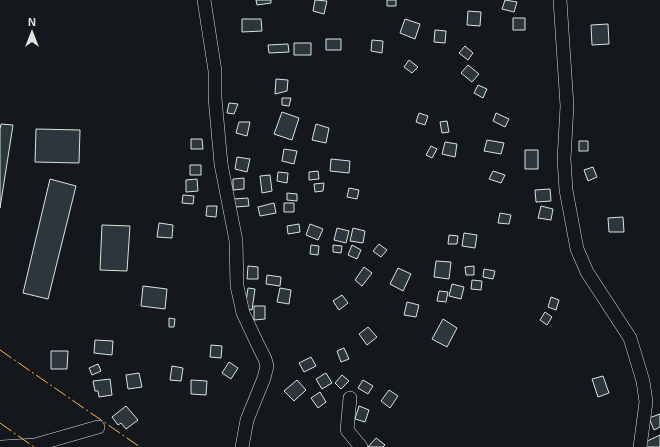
<svg xmlns="http://www.w3.org/2000/svg" width="660" height="447" viewBox="0 0 660 447" font-family="Arial,sans-serif">
  <style>
    .building { fill: #2c363c; stroke: #d8e6dc }
    .lines { fill: none; stroke-linecap: round; stroke-linejoin: round }
    .minor-casing { stroke: #d8e6dc; stroke-width: 14 }
    .minor { stroke: #14181c; stroke-width: 13 }
    .power { stroke: #ffb74d; stroke-width: 1; stroke-dasharray: 14 3 2 3; stroke-linecap: butt }
  </style>
  <rect width="100%" height="100%" fill="#14181c"/>
  <path class="building" d="M256,0H271V3L257,5Z
    M315,0L327,1L324,14L313,11Z
    M387,0H396V6H387Z
    M505,0L517,2L514,12L502,9Z
    M468,11L481,12L480,26L467,25Z
    M513,18H525V30H513Z
    M242,19H261L262,31L242,32Z
    M405,19L420,24L415,39L400,33Z
    M608,24L609,44L592,45L591,25Z
    M435,30L446,31L445,43L434,42Z
    M326,39H341V50H326Z
    M372,40L383,41L382,53L371,51Z
    M294,43H311V55H294Z
    M288,44L289,52L269,53L268,45Z
    M465,46L473,53L468,60L459,53Z
    M409,60L418,67L412,73L404,67Z
    M468,65L479,74L472,82L461,73Z
    M276,79L288,80L287,91L275,94Z
    M478,85L487,89L483,98L474,93Z
    M282,98H291L289,106L282,105Z
    M229,103L238,104L234,114L227,113Z
    M282,112L299,118L292,140L274,134Z
    M419,113L428,116L425,125L416,122Z
    M496,113L509,119L505,127L493,121Z
    M447,121L449,132L442,133L440,122Z
    M239,122H250L247,136L236,133Z
    M1,124L13,125L0,208V129Z
    M316,124L329,128L326,143L312,140Z
    M36,129L80,130L79,163L35,162Z
    M191,139H202L203,149H191Z
    M487,140L504,143L501,154L484,151Z
    M579,141H588V151H579Z
    M445,142L457,144L455,157L442,154Z
    M431,146L437,149L432,158L426,155Z
    M284,149L297,151L294,164L282,161Z
    M525,150H538V169H525Z
    M237,157L250,159L247,172L235,169Z
    M331,159L350,161L349,173L330,171Z
    M190,165H201V175H190Z
    M593,167L597,177L588,181L584,170Z
    M318,171L319,179L309,180V172Z
    M493,171L505,175L501,183L489,179Z
    M278,172L288,173L287,183L277,181Z
    M270,175L272,191L262,193L260,176Z
    M244,178V189L233,190V179Z
    M50,179L76,186L48,299L23,293Z
    M197,179L198,191L186,192V180Z
    M324,183L323,191L315,192L314,184Z
    M349,188L359,190L357,199L347,197Z
    M550,189L551,201L536,202L535,190Z
    M287,193L297,194V201L287,200Z
    M183,195L194,196L193,204L182,203Z
    M248,198L249,206L235,207L234,199Z
    M274,203L276,213L260,216L258,207Z
    M284,203H294V212H284Z
    M207,206H217L216,217L206,216Z
    M541,206L553,209L551,220L538,218Z
    M500,213L511,215L509,224L498,223Z
    M623,217L624,232H609L608,218Z
    M159,223L173,225L172,238L157,237Z
    M299,224L300,232L288,234L287,226Z
    M310,224L323,229L318,240L306,235Z
    M102,225L130,226L127,271L100,270Z
    M337,228L349,231L346,243L334,240Z
    M353,228L365,231L363,243L350,241Z
    M464,233L477,235L475,248L462,246Z
    M449,235L458,236L457,244H448Z
    M379,244L387,250L381,257L373,251Z
    M311,245L319,246L318,255L310,254Z
    M333,245L342,246L341,253L333,252Z
    M352,245L361,250L357,259L348,255Z
    M436,261L451,262L449,279L434,277Z
    M248,266L258,267V279H247Z
    M474,266V275H466L465,267Z
    M364,267L372,273L362,286L355,280Z
    M398,268L411,274L403,291L390,284Z
    M484,269L495,271L493,279L483,277Z
    M267,275L281,277L280,286L266,284Z
    M472,280L482,281L481,290L471,289Z
    M452,284L464,287L461,299L449,296Z
    M143,286L167,289L165,309L141,306Z
    M248,288L255,289L252,310L245,309Z
    M280,288L291,290L289,304L277,302Z
    M439,291L448,292L446,302L437,301Z
    M342,295L348,303L339,310L333,301Z
    M551,297L559,300L556,310L548,307Z
    M407,302L419,305L416,317L404,315Z
    M254,306H265V319L254,320Z
    M545,312L552,317L547,325L540,320Z
    M169,318L175,319L174,327H169Z
    M443,319L457,328L447,347L432,339Z
    M368,327L377,337L367,345L359,334Z
    M95,340L113,341L112,355L94,353Z
    M211,345L222,346L221,358L210,357Z
    M344,348L349,359L341,362L337,351Z
    M51,351H68L67,369H51Z
    M311,357L316,366L304,372L299,363Z
    M229,362L238,368L231,379L222,373Z
    M98,364L101,371L92,375L89,368Z
    M172,366L183,368L181,381L170,380Z
    M139,373L142,387L128,389L126,375Z
    M326,373L332,383L322,389L316,379Z
    M342,375L349,381L341,389L335,383Z
    M603,376L609,393L598,397L592,379Z
    M110,379L112,395L99,397L98,391H95L93,381Z
    M191,380L207,381L206,395L191,394Z
    M297,380L306,390L294,401L284,391Z
    M363,380L373,386L368,394L358,388Z
    M389,390L398,396L390,408L381,401Z
    M320,392L326,402L318,408L311,398Z
    M126,406L138,420L126,429L121,423L118,425L112,417Z
    M359,406L369,410L365,422L355,419Z
    M660,414V427L654,430L649,418Z
    M660,435V447H645L643,443Z
    M376,438L385,445L383,447H368Z"/>
  <g class="lines">
    <g class="minor-casing">
      <path id="minor" d="M204,0L215,71V98L221,164L236,241L237,286L243,313L258,345L265,359L267,366L264,378L247,420L242,447
        M560,0L567,106L564,159L566,190L577,249L587,272L630,338L643,381L646,402L640,447
        M350,398L347,430L361,447
        M2,447L35,445L98,427"/>
    </g>
    <use href="#minor" class="minor"/>
    <path class="power" d="M0,350L140,447
      M0,423L34,447"/>
  </g>
  <g transform="translate(32 32)" stroke="#14181c" stroke-width="3" paint-order="stroke">
  <path d="M0-3L7 15L0 10L-7 15Z" fill="#d8e6dc"/>
  <text y="-6" font-size="11" font-weight="bold" text-anchor="middle" fill="#d8e6dc">N</text>
  </g>
</svg>
